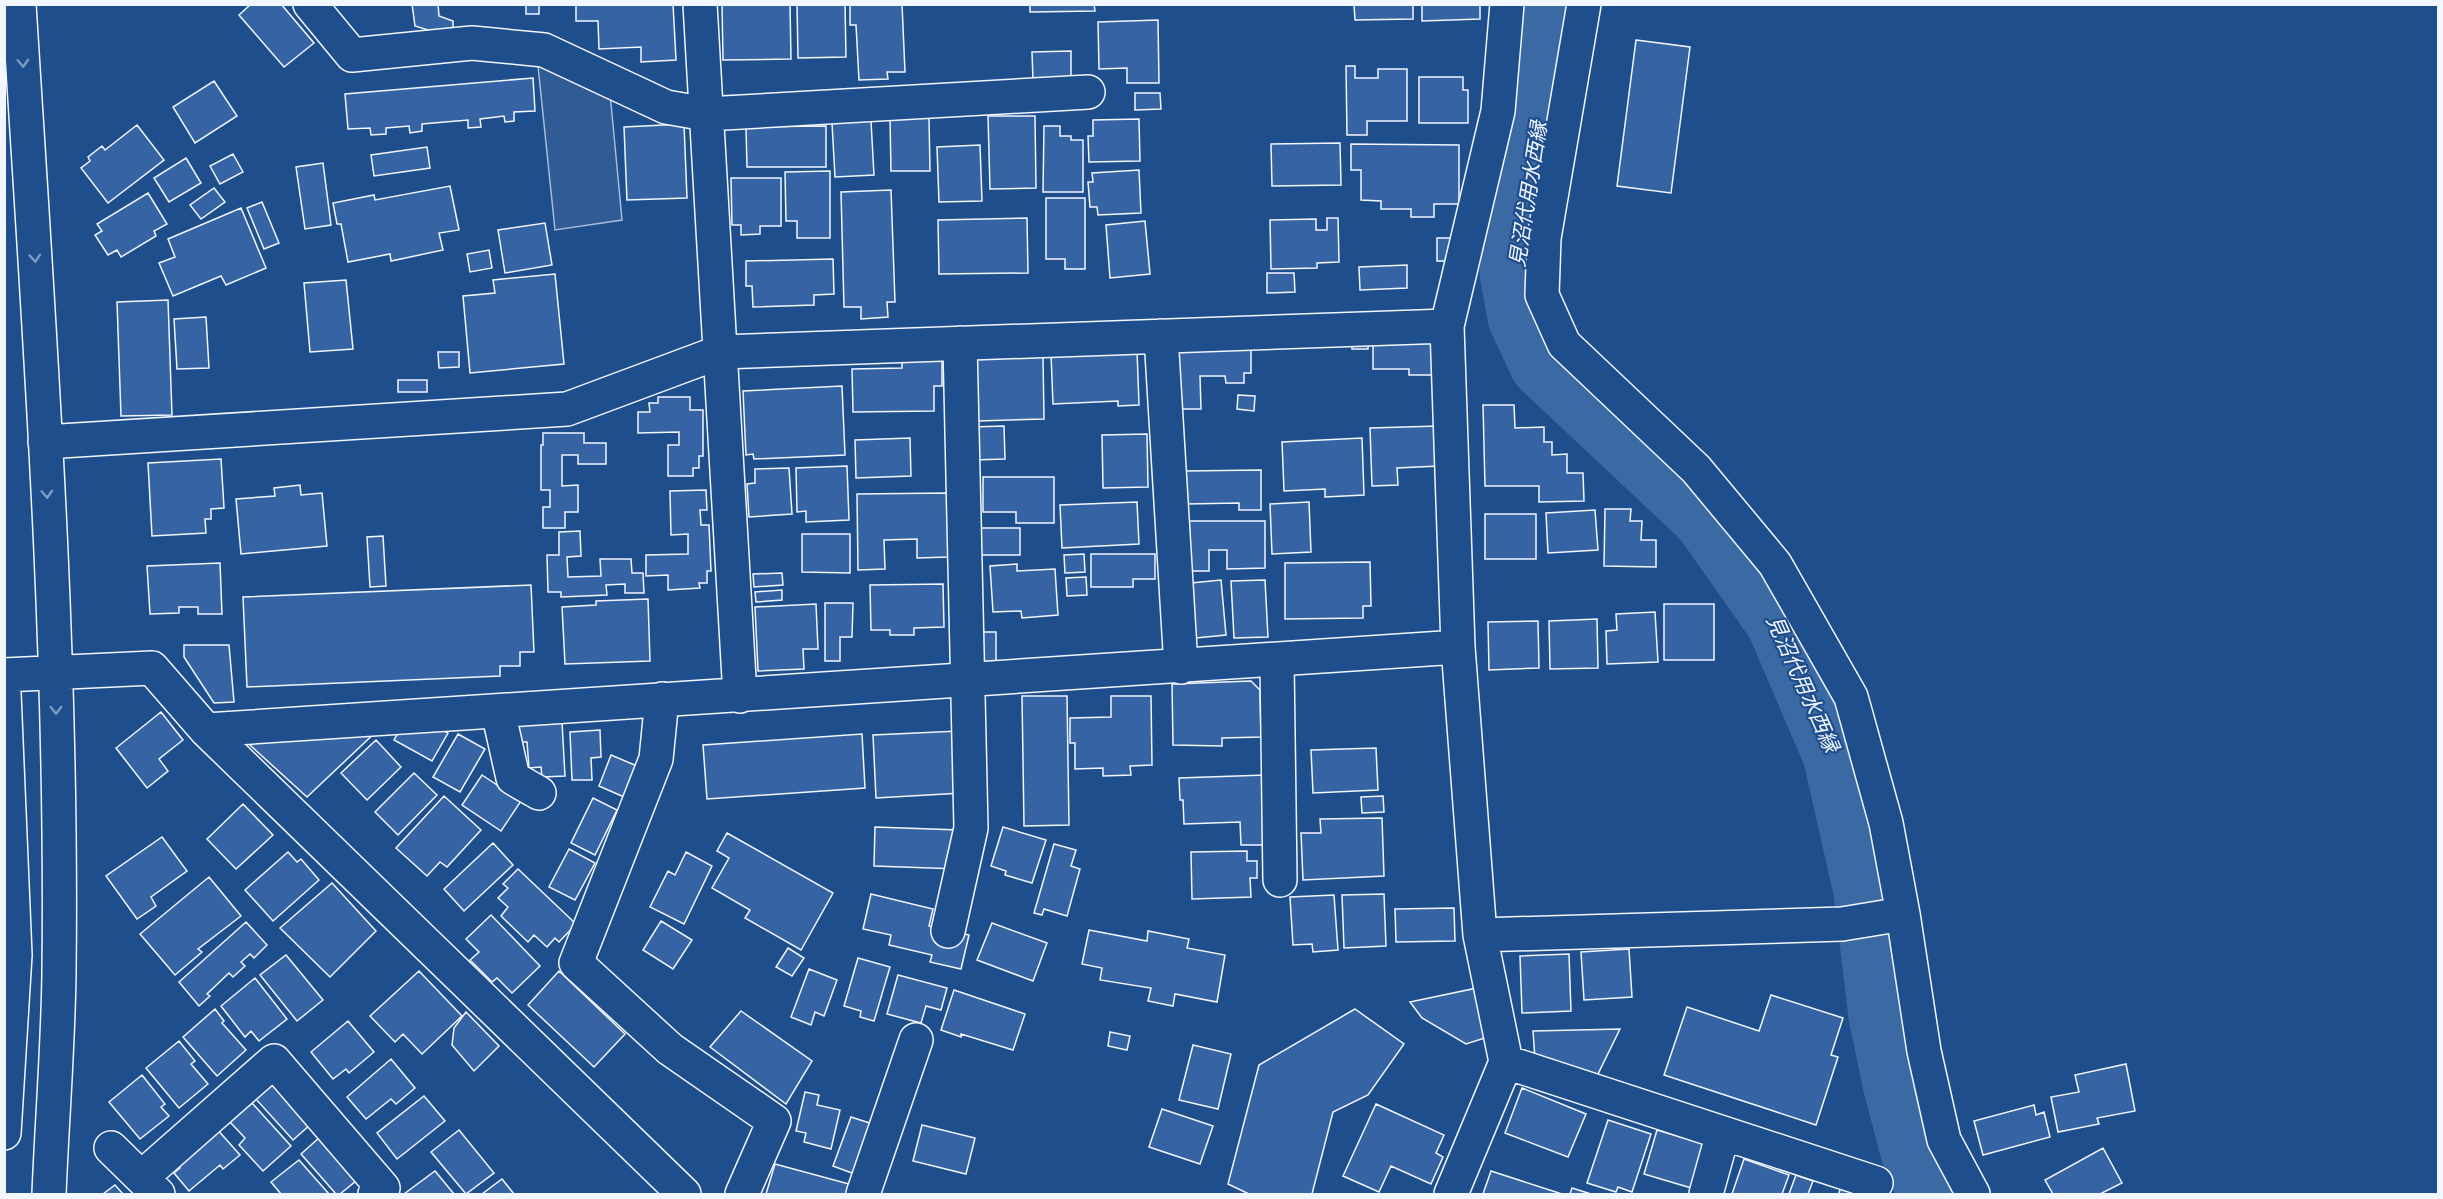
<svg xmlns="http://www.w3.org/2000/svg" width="2443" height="1199" viewBox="0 0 2443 1199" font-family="Lato,'Noto Sans JP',sans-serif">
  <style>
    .parking { fill: #305b95; stroke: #a8bbd7; stroke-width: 1.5 }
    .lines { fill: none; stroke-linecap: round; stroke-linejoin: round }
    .river { stroke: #3b69a3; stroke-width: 69 }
    .building { fill: #3563a3; stroke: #f2f6ff; stroke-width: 1.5 }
    .minor-casing { stroke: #f2f6ff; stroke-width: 36 }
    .minor { stroke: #1f4e8c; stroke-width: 33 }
    .oneway { stroke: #7e9ac0 }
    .labels { text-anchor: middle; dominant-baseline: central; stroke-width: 4.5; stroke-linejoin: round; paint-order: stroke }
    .water-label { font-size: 21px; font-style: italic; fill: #f2f6ff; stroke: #1f4e8c }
  </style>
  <rect width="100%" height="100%" fill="#1f4e8c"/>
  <path class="parking" d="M538,66L610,93L622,220L555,230Z"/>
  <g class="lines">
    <path class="river" d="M1557,4L1545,88L1527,179L1514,273L1522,317L1544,364L1706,516L1780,621L1837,754L1868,891L1883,1016L1897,1083L1919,1167L1939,1194"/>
  </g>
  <path class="building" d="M251,4H281L314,43L284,67L239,15Z
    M412,4H438L439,16L453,21V30L431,31L415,26Z
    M526,4H565V5H539V14H526Z
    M576,4H673L676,60L641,62V47L599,49L598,21H576Z
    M722,4H790L791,59L723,60Z
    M797,4H845L846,57L798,58Z
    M850,4H902L905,72H887L888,79L859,80L856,25H850Z
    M1030,4H1094L1095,11L1030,12Z
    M1354,4H1413V19L1355,20Z
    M1422,4H1480V19L1422,21Z
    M1158,20L1159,83H1127V68L1099,69L1098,22Z
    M1636,40L1690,47L1671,193L1617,186Z
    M1071,51V79L1033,81L1032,52Z
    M1346,66H1355V78H1378V69H1407V121H1367V135H1347Z
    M1419,77H1463V90H1468V123H1419Z
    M533,78L535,111L514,112V121L505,122L504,116L480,119L481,127L468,128V120L422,124V131L410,133L409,126L386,128V134L371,135L370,128L348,129L345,94Z
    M214,81L237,116L195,143L173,107Z
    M1135,93H1160L1161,109L1135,110Z
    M988,116H1035L1036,188L990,189Z
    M929,118L930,171H891L890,119Z
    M1139,119L1140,161L1089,162L1088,136H1093V120Z
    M871,121L874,175L835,177L832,123Z
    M684,124L687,198L627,200L624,127Z
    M137,125L164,160L108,203L81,168L90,161L88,157L102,146L105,150Z
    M826,126V167H747L746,127Z
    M1044,126H1060V136H1071V140H1083V192H1043Z
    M1340,143L1341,185L1272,186L1271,144Z
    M1351,144L1459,145V204H1434V217H1411V209H1381V201L1361,200V170H1351Z
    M980,145L982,201L939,202L937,147Z
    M427,147L430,168L374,176L371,155Z
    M233,154L243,172L220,184L210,166Z
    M186,158L201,183L169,202L154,178Z
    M323,163L331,225L305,229L296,167Z
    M1139,170L1141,213L1098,215L1097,207H1090L1088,182H1093L1092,173Z
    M830,171V238H797V221H786L785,172Z
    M731,178H781V226H760V234L741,235V225H732Z
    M450,186L459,230L439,233L443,250L391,261L390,254L348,262L341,224H337L333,203L374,195L375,200Z
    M214,188L225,202L201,219L190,205Z
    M891,190L895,302H887L888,317L861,319V307H844L841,192Z
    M148,193L167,224L154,231L156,236L121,257L117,250L108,255L95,235L102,231L97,224Z
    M1046,198H1085V269H1065V259H1046Z
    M262,202L279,243L264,249L247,208Z
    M241,208L266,268L226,285L221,276L173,296L159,263L175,257L168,239Z
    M1027,218L1028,273L939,274L938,220Z
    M1327,218H1338L1339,262L1317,263V268L1271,269L1270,220L1316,219V230H1327Z
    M1145,221L1150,274L1110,278L1106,225Z
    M545,223L552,265L505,273L498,230Z
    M1437,238H1453V261H1437Z
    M489,250L492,268L470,272L467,254Z
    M833,259L834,294L814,295V305L753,307L752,286H746V261Z
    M1407,265V288L1360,290L1359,267Z
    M1267,273H1294L1295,292L1267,293Z
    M555,274L564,364L470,373L463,296L495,293L493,280Z
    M346,280L353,349L310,352L304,283Z
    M168,300L172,415L121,416L117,302Z
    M206,317L209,368L177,369L174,319Z
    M1352,333H1368V349H1352Z
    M1373,333L1446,334V375H1409V369H1373Z
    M1251,344V373H1244V383H1226L1225,376H1200L1201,409H1174V345Z
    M1137,350L1139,405L1118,406V401L1053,404L1051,354Z
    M438,352H459V367L439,368Z
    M1043,357L1044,419L978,421L970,359Z
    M942,360V386H934V411L853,412L852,369L902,368V361Z
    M398,380H427V392H398Z
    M842,386L845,455L754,459L753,454L746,455L743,391Z
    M1238,395L1255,396L1254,411L1237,409Z
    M658,397H690V410H703V456H699V468H693V476H668V445H679V432L638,433V412H650L649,403H658Z
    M1483,405H1514L1515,428L1544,427V442H1552V455L1567,454V473H1583L1584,501L1539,502V486H1485Z
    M1004,426L1005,459L973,460L972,427Z
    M1438,426L1439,466L1397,468L1398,485L1372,486L1370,428Z
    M543,433H584V443H606V464H578V455H562V486L578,485V512H565V528H543V507H550V490H541V445H543Z
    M1147,434L1148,487L1103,488L1102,435Z
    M910,438L911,476L856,478L855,440Z
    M1362,438L1364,495L1325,497V489L1284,491L1282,442Z
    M221,459L224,508L211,509V519H205L206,533L152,536L148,463Z
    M847,466L849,520L806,522V511L797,512L796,468Z
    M789,468L792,514L749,517L747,484L755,483V469Z
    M1261,470V510H1239V503L1186,504L1185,471Z
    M983,477H1054V523H1016V512H983Z
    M300,485L301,495L322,493L327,546L241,554L236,499L275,496L274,488Z
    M706,490L707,510H700L701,525H709L711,571H707V583H699L700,588L668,590V575L646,576V555L688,554V534L671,535L670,491Z
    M947,493L948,557L917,558V539L884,540L885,569L858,570L857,494Z
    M1137,502L1139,544L1062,548L1060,505Z
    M1309,502L1311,552L1272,554L1270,504Z
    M1605,509H1631L1630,521H1642L1641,540H1656V567L1604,566Z
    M1595,510L1598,550L1548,553L1546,513Z
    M1485,514H1536V559H1485Z
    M1183,521H1265V568L1227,569V550H1209V571H1184Z
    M978,528H1020V555H978Z
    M580,531L581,556L567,557L568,577L601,576L600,559H631L632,573H643L644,593H625V584L606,585L607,595L561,597V592H548L547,555H559V532Z
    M802,534H850V573L802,572Z
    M383,536L386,586L370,587L367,537Z
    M1084,554L1085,572L1065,573L1064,555Z
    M1091,554H1155V579H1133V587H1091Z
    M1370,562L1371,606H1363V618L1285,619V563Z
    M220,563L222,614H198V607H179V613L150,614L147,566Z
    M1017,564V571L1055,569L1058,615L1022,618L1021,611L993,612L990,566Z
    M782,573L783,585L754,587L753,574Z
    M1086,577L1087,595L1067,596L1066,578Z
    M1221,580L1226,635L1196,638L1191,583Z
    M1265,580L1268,637L1234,638L1231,581Z
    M943,584L944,627L914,628V635H890V630H871L870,585Z
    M531,585L534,652H520V666H500V676L247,687L243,597Z
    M782,590V600L756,602L755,592Z
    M648,599L650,661L565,664L562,607L596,605V601Z
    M825,603H853L852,637H840V661H825Z
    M816,604L818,649H803L804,669L758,671L755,607Z
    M1664,604H1714V660H1664Z
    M1655,612L1658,662L1607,664L1606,631L1617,630L1616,614Z
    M1597,619L1598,668L1550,669L1549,621Z
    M1538,621L1539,668L1489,670L1488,622Z
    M983,632H996V662H982Z
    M184,645H229L234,702L214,703L184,657Z
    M1251,681L1260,690L1261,737L1222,738V746L1173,745L1172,684Z
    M1022,696H1067L1069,825L1024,826Z
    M1111,696H1151L1152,765L1130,766L1131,775L1103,776V768L1075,769V743H1070V718L1111,717Z
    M161,712L183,740L159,759L168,771L147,788L116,748Z
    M562,722L565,776L542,777L541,767L529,768L527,742H519L518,724Z
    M428,723L448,733L432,761L394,740L402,726Z
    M380,728L307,797L240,736Z
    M600,730L601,757L591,758L592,780H572L570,732Z
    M959,731L962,793L876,798L873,735Z
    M458,734L485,749L460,792L433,777Z
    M862,734L865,788L707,799L703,745Z
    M376,740L401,767L367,800L341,773Z
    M1376,748L1378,790L1313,793L1311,750Z
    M611,755L637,766L624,797L599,786Z
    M414,773L437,795L398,835L375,812Z
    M482,775L521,801L501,831L462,805Z
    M1265,775L1268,845H1241L1240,822L1184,824L1183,800H1180L1179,778Z
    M444,796L481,830L447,867L440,862L427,876L396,848Z
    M1383,796L1384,812L1362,813L1361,797Z
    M593,798L617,810L595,855L571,843Z
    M243,804L273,835L236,869L207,839Z
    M1382,818L1384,876L1303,880L1301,833H1321L1320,819Z
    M875,827L959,830L958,869L874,866Z
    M1003,827L1046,840L1032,883L1005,875L1006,871L991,866Z
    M727,833L833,893L801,950L745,918L750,910L712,888L729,858L717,851Z
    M162,837L187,871L151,897L156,906L137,919L106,876Z
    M493,843L513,865L464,911L444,889Z
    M1054,844L1076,850L1071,866L1080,869L1067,916L1044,909L1042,915L1034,913Z
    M569,849L595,863L575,900L549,887Z
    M1247,851V861H1257V878H1250L1251,897L1192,899L1191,852Z
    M288,852L297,862L301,859L319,880L273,921L245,890Z
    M686,852L712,866L684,924L650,907L668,871L675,875Z
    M518,869L576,924L559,942L555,938L547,947L534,935L528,942L501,916L508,907L498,898L508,888L503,884Z
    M209,877L241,916L198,949L202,952L175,975L140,934Z
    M332,883L376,931L330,977L280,928Z
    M871,894L933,909L929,926L969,935L961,969L930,962L932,955L889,945L891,935L863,929Z
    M1384,894L1386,946L1344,948L1342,895Z
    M1334,895L1338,950L1313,952L1312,944L1293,945L1290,897Z
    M1454,908L1455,941L1396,942L1395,909Z
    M491,915L540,966L512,993L497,978L492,982L470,960L479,952L466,939Z
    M661,921L692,940L673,969L643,950Z
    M246,922L267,945L254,958L250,954L241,962L245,966L233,977L229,973L207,994L210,996L199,1006L179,982Z
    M992,923L1047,943L1033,981L977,960Z
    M1089,930L1147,941L1148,931L1189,939L1187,948L1225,955L1217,1002L1175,994L1173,1006L1148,1001L1151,988L1100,980L1102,968L1082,964Z
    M788,948L804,958L792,976L776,967Z
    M1629,949L1632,997L1584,1000L1581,952Z
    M1569,954L1571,1011L1522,1013L1520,956Z
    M286,955L323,1000L297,1021L260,975Z
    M858,958L890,967L874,1021L860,1017L861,1011L844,1006Z
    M809,969L837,980L824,1016L815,1012L811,1025L791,1017Z
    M419,971L462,1016L422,1054L403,1034L395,1042L370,1016Z
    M559,971L625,1034L594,1067L528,1005Z
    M898,975L947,988L941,1010L926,1006L921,1023L887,1014Z
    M255,978L287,1019L259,1041L251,1031L245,1037L221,1006Z
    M1477,988L1488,1037L1466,1044L1422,1018L1410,1002Z
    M954,990L1025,1014L1013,1050L961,1034V1037L941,1030Z
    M1771,995L1843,1018L1831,1055L1838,1057L1816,1125L1664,1075L1687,1007L1759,1031Z
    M215,1009L224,1021L222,1023L246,1050L217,1076L183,1037Z
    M1355,1009L1404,1044L1368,1095L1333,1112L1312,1194H1249L1228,1184L1259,1065Z
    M741,1011L812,1061L786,1104L710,1047Z
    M466,1012L499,1046L474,1071L452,1045L454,1028Z
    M348,1021L374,1052L349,1073L346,1069L333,1079L311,1052Z
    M1620,1029L1596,1078L1535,1059L1533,1031Z
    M1110,1032L1130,1036L1127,1050L1108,1046Z
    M179,1041L195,1061L191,1064L208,1084L179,1108L146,1068Z
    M1193,1045L1231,1054L1218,1109L1179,1100Z
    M391,1059L415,1088L396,1104L391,1099L366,1119L347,1097Z
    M2126,1064L2135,1111L2097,1118L2099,1124L2058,1132L2051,1097L2079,1092L2075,1075Z
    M142,1075L165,1104L161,1107L169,1116L140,1139L109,1102Z
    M271,1081L320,1116L293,1140L254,1097Z
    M1522,1088L1586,1114L1568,1157L1505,1133Z
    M805,1092L819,1095L817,1105L840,1110L831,1149L804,1142L806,1133L796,1131Z
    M424,1096L445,1121L397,1159L377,1133Z
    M252,1103L291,1146L263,1171L239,1145L245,1138L230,1122Z
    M1376,1104L1444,1135L1436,1153L1443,1157L1431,1184L1391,1166L1379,1192L1343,1176Z
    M2034,1105L2036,1115L2044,1112L2050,1137L1983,1155L1974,1121Z
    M1162,1109L1213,1126L1200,1164L1149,1147Z
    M851,1117L879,1126L860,1176L833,1166Z
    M1608,1120L1651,1134L1632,1192L1618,1187L1616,1192L1587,1183Z
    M922,1125L975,1138L966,1174L913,1161Z
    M216,1128L240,1155L223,1169L220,1165L189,1191L174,1173L180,1168L175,1162Z
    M459,1130L494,1173L466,1194L431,1152Z
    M1657,1130L1711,1146L1698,1190L1644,1174Z
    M320,1137L367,1172L340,1194H336L301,1154Z
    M2103,1148L2122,1183L2100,1194H2053L2045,1180Z
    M1744,1159L1789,1175L1782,1194H1732Z
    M299,1160L329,1194H281L271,1182Z
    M775,1164L849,1184L846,1194H766Z
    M435,1171L454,1194H404Z
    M1491,1171L1562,1194H1483Z
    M1796,1175L1813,1181L1808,1194H1789Z
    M502,1179L514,1194H482Z
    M115,1185L123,1194H103Z
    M1572,1188L1591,1194H1570Z
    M1840,1189L1861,1194H1839Z"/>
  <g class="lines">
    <g class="minor-casing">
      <path id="minor" d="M19,4C39,327 63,650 59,973C58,1047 52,1121 49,1194
        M310,4L352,55L472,43L544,50L666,107L706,114L1088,92
        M700,4L740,696
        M1584,4L1544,238L1542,295L1564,344L1696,469L1775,564L1851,697L1886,823L1903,914L1924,1051L1944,1140L1973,1194
        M1161,336L1181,667
        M45,442L567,409L720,352L1447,326
        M1277,661L1280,880
        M4,675L152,668L206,730L684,1194
        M4,693L15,955L4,1133
        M662,699L656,759L576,963L670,1049L774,1121L742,1194
        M498,711L513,778L539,793
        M206,730L1458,647
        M948,931L971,828L960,343
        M1480,935L1842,924L1903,914
        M1506,1062L1876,1183
        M111,1148L158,1194
        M142,1177L274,1061L383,1188L375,1194
        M863,1194L916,1040
        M1451,1194L1506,1062L1480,935L1458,647L1447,326L1498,111L1507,4
        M1706,1194L1723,1133"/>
    </g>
    <use href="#minor" class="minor"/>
  </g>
  <defs><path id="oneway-chevron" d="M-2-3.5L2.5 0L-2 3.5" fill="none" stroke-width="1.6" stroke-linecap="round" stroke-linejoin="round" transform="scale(1.5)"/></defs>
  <g class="oneway">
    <use href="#oneway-chevron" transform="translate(23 63) rotate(87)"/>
    <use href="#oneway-chevron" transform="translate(35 258) rotate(86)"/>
    <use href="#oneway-chevron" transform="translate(47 494) rotate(87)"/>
    <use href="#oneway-chevron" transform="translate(56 710) rotate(89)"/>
  </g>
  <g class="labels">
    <g class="water-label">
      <text transform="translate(1527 194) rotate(-81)">見沼代用水西縁</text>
      <text transform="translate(1804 683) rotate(66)">見沼代用水西縁</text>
    </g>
  </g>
  <rect width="2443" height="1199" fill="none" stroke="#f2f6ff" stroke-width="12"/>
</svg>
